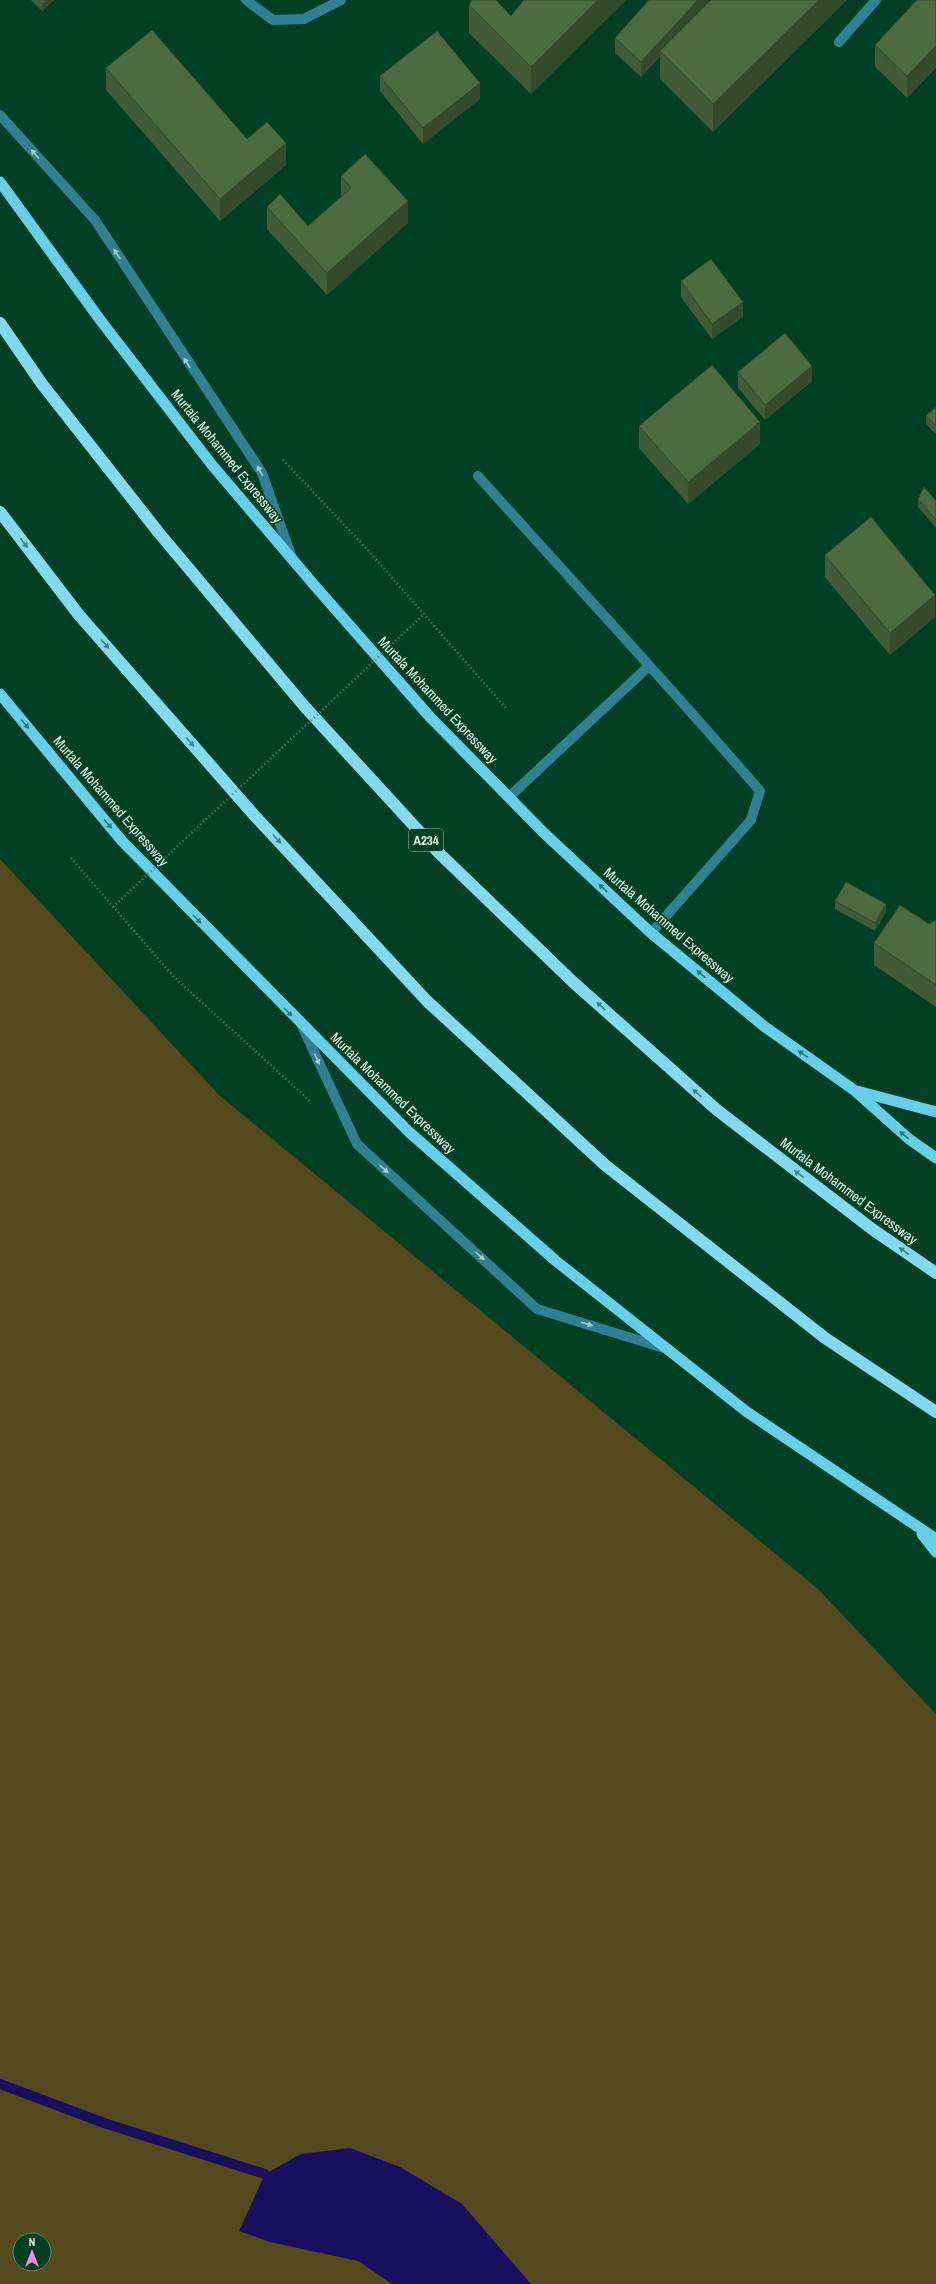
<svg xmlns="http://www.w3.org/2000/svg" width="936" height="2284" viewBox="0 0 936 2284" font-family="'Archivo Narrow',sans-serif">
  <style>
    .green { fill: #544a1d; fill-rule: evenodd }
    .water { fill: #1a1060 }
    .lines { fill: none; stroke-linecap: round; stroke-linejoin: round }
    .stream { stroke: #1a1060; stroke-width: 10 }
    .path { stroke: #55866e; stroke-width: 2.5; stroke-dasharray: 1 3; stroke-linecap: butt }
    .service { stroke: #307f92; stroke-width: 10 }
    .trunk { stroke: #65cee8; stroke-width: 11 }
    .motorway { stroke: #82d9f0; stroke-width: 12 }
    .path-bridge { stroke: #55866e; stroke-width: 2.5; stroke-dasharray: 1 3; stroke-linecap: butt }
    .wall { fill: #415c36 }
    .shaded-wall { fill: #354b2c }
    .building { fill: #4c6b3f; stroke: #354b2c }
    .oneway { fill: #a1d0ca }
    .oneway2 { fill: #3c8580 }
    .oneway3 { fill: #2a7972 }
    .labels { text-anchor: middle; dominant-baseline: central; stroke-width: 3.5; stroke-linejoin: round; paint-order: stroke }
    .shield { fill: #024024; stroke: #9cc3ad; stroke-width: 1 }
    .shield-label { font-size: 13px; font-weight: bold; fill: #defbe8 }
    .street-label { font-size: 14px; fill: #defbe8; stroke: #024024 }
  </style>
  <rect width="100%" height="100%" fill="#024024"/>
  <path class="green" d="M0,859L219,1095L818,1589L936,1714V2284H0ZM20,2240H44V2264H20Z"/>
  <path class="water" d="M350,2148L400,2167L462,2204L531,2284H392L358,2261L270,2242L239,2231L265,2174L301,2154Z"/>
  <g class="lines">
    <path class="stream" d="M0,2084L104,2123L265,2174"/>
    <path class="path" d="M283,460L366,548L506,708
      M71,858L174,977L310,1101"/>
    <path class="service" d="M246,0L273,20L304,19L341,0
      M839,42L876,0
      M0,115L95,220L262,473L292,558
      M478,476C572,581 668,684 760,791L751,820L651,933
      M509,797L649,666
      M301,1024L357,1144L537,1309L664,1348"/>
    <path class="trunk" d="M0,182L101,321L212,465L315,586L430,717L544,833L651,933L765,1027L854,1090L909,1139L936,1158
      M0,694L122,841L409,1132L556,1261L747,1412L936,1539
      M857,1091L936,1112
      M922,1534L936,1552"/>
    <path class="motorway" d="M0,323L42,384L159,533L305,707L439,853L573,982L717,1110L872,1229L936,1273
      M0,512L79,615L254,815L427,1001L605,1165L825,1338L936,1412"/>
    <path class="path-bridge" d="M113,907L424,614"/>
  </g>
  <path class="wall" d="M31,0H54L42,11Z
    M524,0H626L531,94L469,33V5L511,16Z
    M709,0V3L711,0H847L713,132L660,79V57L641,77L615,53V38Z
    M917,0L907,98L875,67V45Z
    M106,68L247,139L286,165L220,221L106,90Z
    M380,76L480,99L423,144L380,91Z
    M341,176L408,223L327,295L267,229V207L308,226L341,198Z
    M681,281L743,317L712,339L681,297Z
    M738,372L812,381L765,420L738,388Z
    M936,407V434L926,424V416Z
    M639,426L760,444L688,504L639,448Z
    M918,499L936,501V528L918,507Z
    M825,555L935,617L890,655L825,577Z
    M835,901L886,912L875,931L835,909Z
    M936,920V1007L874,965V943L929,924Z"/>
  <path class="shaded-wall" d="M46,0H54L42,11V4Z
    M598,0H626L531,94V67Z
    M698,0H709V4L660,51V57L641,77V62Z
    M819,0H847L713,132V104Z
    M936,46V68L907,98V76Z
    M480,83V99L423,144V128Z
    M286,143V165L220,221V199Z
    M408,201V223L327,295V273Z
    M743,302V317L712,339V324Z
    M812,366V381L765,420V405Z
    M760,422V444L688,504V482Z
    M935,595V617L890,655V633Z
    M886,904V912L875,931V923Z"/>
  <path class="building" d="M39,0H46L42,4Z
    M472,0H496L511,16L524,0H598L531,67L469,5Z
    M649,0H698L641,62L615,38Z
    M711,0H819L713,104L660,51Z
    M917,0H936V46L907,76L875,45Z
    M152,30L247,139L267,122L286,143L220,199L106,68Z
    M437,31L480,83L423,128L380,76Z
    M365,154L408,201L327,273L267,207L280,194L308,226L351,188L341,176Z
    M711,259L743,302L712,324L681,281Z
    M785,333L812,366L765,405L738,372Z
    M712,365L760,422L688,482L639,426Z
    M936,407V426L926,416Z
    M924,487L936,501V520L918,499Z
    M871,517L935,595L890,633L825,555Z
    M846,882L886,904L875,923L835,901Z
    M900,905L929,924L936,920V985L874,943Z"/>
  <defs><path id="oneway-solid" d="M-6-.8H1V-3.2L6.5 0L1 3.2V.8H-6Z"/></defs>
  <g class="oneway">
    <use href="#oneway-solid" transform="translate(35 154) rotate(-132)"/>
    <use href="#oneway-solid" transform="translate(117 254) rotate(-123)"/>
    <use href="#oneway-solid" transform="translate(187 363) rotate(-123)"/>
    <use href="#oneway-solid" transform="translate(260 471) rotate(-120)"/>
    <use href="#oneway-solid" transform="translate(317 1059) rotate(65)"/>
    <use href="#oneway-solid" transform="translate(384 1169) rotate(42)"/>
    <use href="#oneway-solid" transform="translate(480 1256) rotate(42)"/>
    <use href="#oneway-solid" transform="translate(587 1324) rotate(17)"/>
  </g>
  <g class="oneway2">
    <use href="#oneway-solid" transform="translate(24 543) rotate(52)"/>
    <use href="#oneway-solid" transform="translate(105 644) rotate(49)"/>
    <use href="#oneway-solid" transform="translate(190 742) rotate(49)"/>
    <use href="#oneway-solid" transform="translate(277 839) rotate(47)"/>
    <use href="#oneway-solid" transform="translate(601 1006) rotate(-138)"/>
    <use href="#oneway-solid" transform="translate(697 1093) rotate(-138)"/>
    <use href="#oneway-solid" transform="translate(799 1174) rotate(-143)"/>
    <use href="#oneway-solid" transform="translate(904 1251) rotate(-146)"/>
  </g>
  <g class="oneway3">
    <use href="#oneway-solid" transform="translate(25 724) rotate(50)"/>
    <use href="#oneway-solid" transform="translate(108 824) rotate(50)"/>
    <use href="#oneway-solid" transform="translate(603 888) rotate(-137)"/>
    <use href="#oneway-solid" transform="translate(197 919) rotate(46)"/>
    <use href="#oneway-solid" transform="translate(701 974) rotate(-140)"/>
    <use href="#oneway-solid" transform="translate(288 1012) rotate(45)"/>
    <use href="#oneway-solid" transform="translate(803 1054) rotate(-145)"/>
    <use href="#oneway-solid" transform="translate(904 1135) rotate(-139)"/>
  </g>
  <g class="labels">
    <rect class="shield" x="409" y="829" width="34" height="22" rx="3"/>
    <g class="shield-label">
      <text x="426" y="840">A234</text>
    </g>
    <g class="street-label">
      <text transform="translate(227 456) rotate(51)">Murtala Mohammed Expressway</text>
      <text transform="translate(438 700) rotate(47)">Murtala Mohammed Expressway</text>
      <text transform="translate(111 801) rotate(49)">Murtala Mohammed Expressway</text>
      <text transform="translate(669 925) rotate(41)">Murtala Mohammed Expressway</text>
      <text transform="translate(393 1093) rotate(44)">Murtala Mohammed Expressway</text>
      <text transform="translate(849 1191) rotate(37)">Murtala Mohammed Expressway</text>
    </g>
  </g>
  <g transform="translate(32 2252)"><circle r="19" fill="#024024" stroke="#5a8b72"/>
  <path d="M0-3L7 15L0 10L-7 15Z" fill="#fe86e1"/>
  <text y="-6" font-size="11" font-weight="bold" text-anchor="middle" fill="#defbe8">N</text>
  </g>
</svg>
